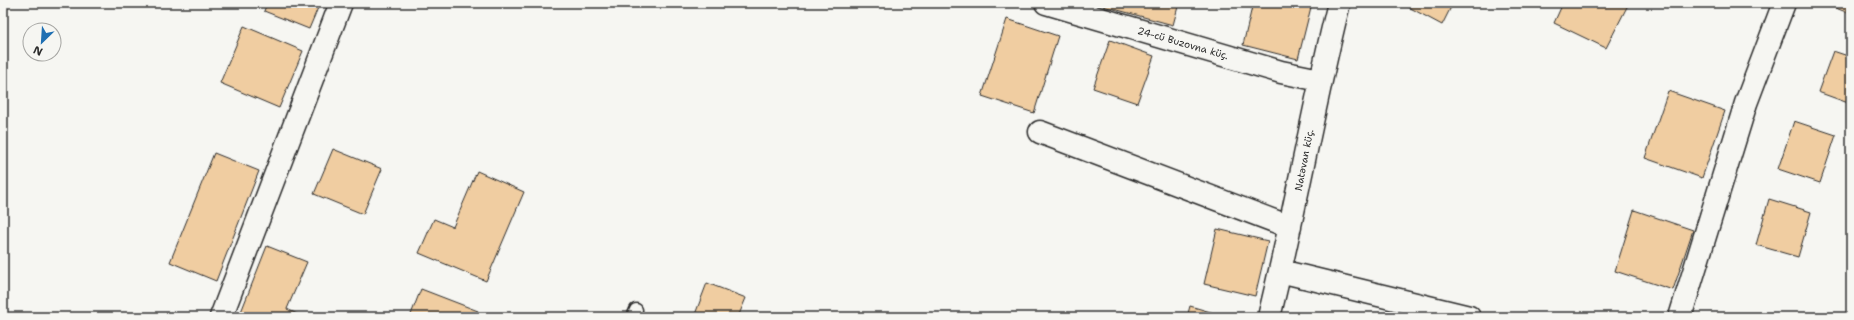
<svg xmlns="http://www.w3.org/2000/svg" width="1854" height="320" viewBox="0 0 1854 320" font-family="'Shantell Sans',sans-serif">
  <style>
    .building { fill: #f0cda1; stroke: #2b2b2b }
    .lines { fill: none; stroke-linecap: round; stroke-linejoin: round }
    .service-casing { stroke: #2b2b2b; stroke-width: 15 }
    .minor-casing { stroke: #2b2b2b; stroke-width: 25 }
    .service { stroke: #f6f6f2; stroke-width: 12 }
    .minor { stroke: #f6f6f2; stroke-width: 22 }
    .labels { text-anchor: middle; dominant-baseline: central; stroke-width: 3; stroke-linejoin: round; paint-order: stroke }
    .street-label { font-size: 10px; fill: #2b2b2b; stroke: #f6f6f2 }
  </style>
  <rect width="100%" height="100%" fill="#f6f6f2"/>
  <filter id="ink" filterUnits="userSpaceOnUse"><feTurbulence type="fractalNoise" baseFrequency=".025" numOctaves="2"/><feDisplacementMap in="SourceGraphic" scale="8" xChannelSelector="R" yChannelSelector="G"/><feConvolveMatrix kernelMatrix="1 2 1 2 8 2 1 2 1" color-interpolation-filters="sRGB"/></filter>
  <g filter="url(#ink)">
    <path class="building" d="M267,3H320L309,29L264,11Z
      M1104,3H1179L1173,25L1103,6Z
      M1253,3H1312L1298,59L1243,45Z
      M1401,3H1453L1442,25Z
      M1563,3H1629L1606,48L1554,23Z
      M1823,3H1851V14Z
      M1007,19L1058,36L1034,113L982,96Z
      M244,26L303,51L279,108L220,83Z
      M1110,40L1154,56L1137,103L1093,88Z
      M1833,51L1851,57V104L1818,92Z
      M1668,91L1725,111L1702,178L1645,158Z
      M1794,121L1836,135L1820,183L1778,169Z
      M333,149L382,169L363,214L314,194Z
      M214,153L259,171L216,281L170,262Z
      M477,171L524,192L486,281L419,253L434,219L453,227Z
      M1769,199L1811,212L1798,257L1756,245Z
      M1634,210L1693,230L1673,290L1615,271Z
      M1217,229L1268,241L1255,296L1204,284Z
      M267,246L307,262L287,309L303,317H239Z
      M707,283L746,298L738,317H694Z
      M421,289L478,311L475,317H410Z
      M1190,306L1228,317H1187Z"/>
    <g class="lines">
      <g class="service-casing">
        <path id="service" d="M633,317L636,310"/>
      </g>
      <g class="minor-casing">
        <path id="minor" d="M1046,3L1281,72L1320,80
          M1040,132L1290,227
          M1280,271L1469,317
          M221,317L341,3
          M1269,317C1295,213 1313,107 1339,3
          M1680,317L1746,103L1784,3"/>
      </g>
      <use href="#service" class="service"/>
      <use href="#minor" class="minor"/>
    </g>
  </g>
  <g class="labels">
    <g class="street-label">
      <text transform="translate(1183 43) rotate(16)">24-cü Buzovna küç.</text>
      <text transform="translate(1304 160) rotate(-79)">Natəvan küç.</text>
    </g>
  </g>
  <rect width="1854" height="320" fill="none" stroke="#f6f6f2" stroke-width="16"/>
  <rect x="8" y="8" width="1838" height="304" fill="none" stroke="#2b2b2b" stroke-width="1.5" filter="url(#ink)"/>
  <g transform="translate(42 42) rotate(205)"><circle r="19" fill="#f6f6f2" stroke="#a5a5a2"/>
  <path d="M0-3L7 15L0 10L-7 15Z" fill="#1f6fb2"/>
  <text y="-6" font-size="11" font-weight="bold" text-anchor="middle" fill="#2b2b2b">N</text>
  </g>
</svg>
